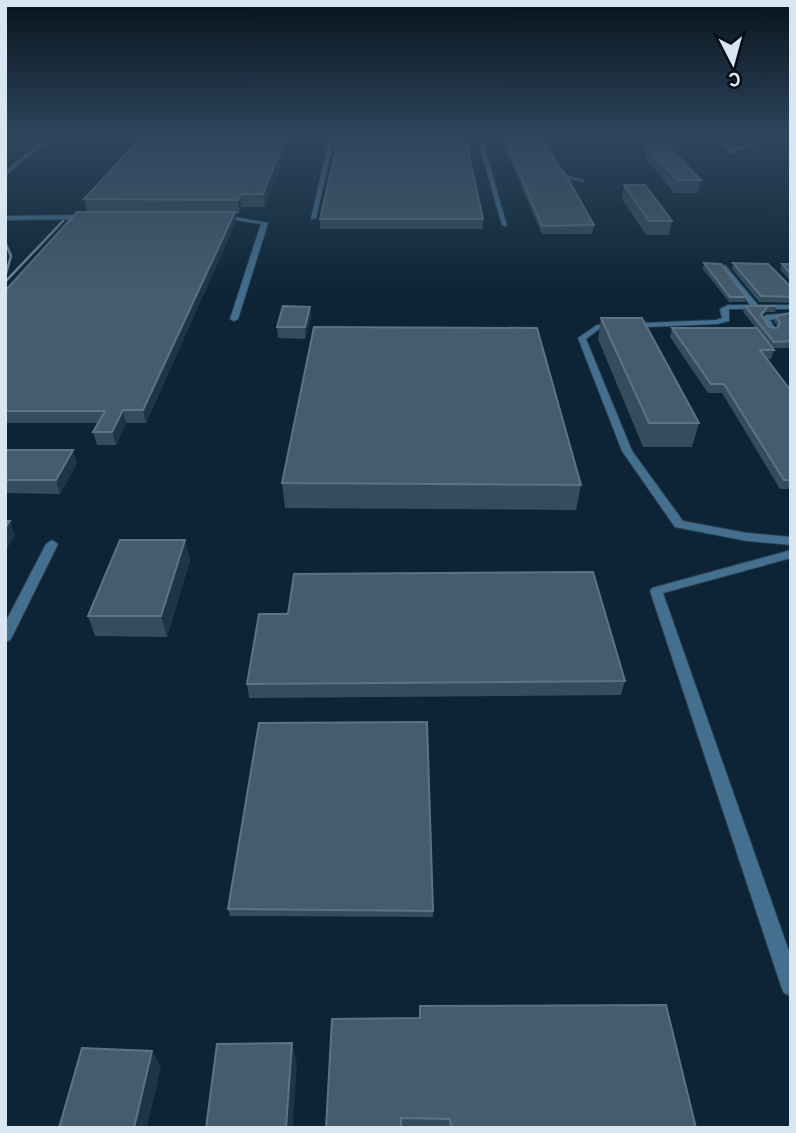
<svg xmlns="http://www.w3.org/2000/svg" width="796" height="1133" viewBox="0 0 796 1133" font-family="Overpass,sans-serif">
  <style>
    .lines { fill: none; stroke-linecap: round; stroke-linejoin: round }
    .lane-casing { stroke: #293f4f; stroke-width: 2 }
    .lane { fill: #456f8f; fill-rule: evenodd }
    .rail { stroke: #798c9a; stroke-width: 2.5 }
    .wall { fill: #344c5e }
    .shaded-wall { fill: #1d3547 }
    .building { fill: #465c6e; stroke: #5d7283; stroke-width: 2 }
  </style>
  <rect width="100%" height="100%" fill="#0c2435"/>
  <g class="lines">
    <g class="lane-casing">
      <path id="lane" d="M47,137H52L5,176V171Z
        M381,137H385V142H333L316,218L311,219L329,140H381Z
        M483,137H489L483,142L507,226L502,225L478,141Z
        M540,137H544L565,175L583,180V182L561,177Z
        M713,137H718L729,147H748L737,137H742L755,148L732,149L736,153L731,154Z
        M219,214L268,223L238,319L234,321L230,319L261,224L217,217Z
        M5,216L89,215L92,217L89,219L5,220Z
        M725,265L758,305H791V309H729V321L717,324L599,329L586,339L632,451L683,521L747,533L791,537V545L747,541L675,527L622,451L578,338L597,325L716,320L722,318L720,309L728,305H750L721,267Z
        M791,313V317L770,320L776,330L775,332H769L762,320L766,315Z
        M52,540L58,544L12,637L10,640L5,642V623L46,544Z
        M791,550V558L663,593L791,957V996L784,993L781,986L650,591L652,588Z"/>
    </g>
    <use href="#lane" class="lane"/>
    <path class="rail" d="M5,242L11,256L5,277
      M5,282L63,221"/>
  </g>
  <path class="wall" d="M291,137L265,207H242L239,214H235L236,222L146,423H126L116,445H97L93,432L98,423H5V291L87,212L84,199Z
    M503,137L559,170L594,225L592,234H542L503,144Z
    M647,146L701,180L698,193H674L645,158Z
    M624,185L672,221L669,235H646L622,199Z
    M320,219H483V229H320Z
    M704,263L746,297L745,302H729L703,269Z
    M733,263L791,288V303L759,302L732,269Z
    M782,264H791V282L780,269Z
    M745,306H777L775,312H766L763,316L769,327L777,328L778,327L774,322L776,316L791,313V348H772L774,350L771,359H767L791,391V489H780L722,393H708L670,337L672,328H756L743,312Z
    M310,307L311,318L305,339L278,338L277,327Z
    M601,318L699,423L692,447H643L598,339Z
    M5,450L77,463L60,494L5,493Z
    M282,483L581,485L576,510L285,508Z
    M185,540L190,560L167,637L95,636L88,616Z
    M625,681L621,695L249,698L247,684Z
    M228,909L433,911V917L230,916Z
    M420,1006L696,1128H326L419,1018Z"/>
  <path class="shaded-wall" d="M14,137H34L5,158V143Z
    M286,137H291L265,207L263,194Z
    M241,194L242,207L239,214L238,200Z
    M235,212L236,222L146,423L143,410Z
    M310,307L311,318L305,339V327Z
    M123,410L126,423L116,445L112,432Z
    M73,450L77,463L60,494L56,480Z
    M10,521L15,535L5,552V528Z
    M185,540L190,560L167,637L161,616Z
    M292,1043L297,1064L293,1128H286Z
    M152,1051L161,1067L147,1128H134Z"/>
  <path class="building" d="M5,137H14L5,143Z
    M142,137H286L263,194H241L238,200L84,199Z
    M339,137H465L483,219H320Z
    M504,137H540L559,170L564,172L594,225L542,226Z
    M647,146H668L701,180H677Z
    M624,185H645L672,221H649Z
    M77,212H235L143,410H123L112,432H93L105,411H5V291Z
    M704,263L721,264L746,297H730Z
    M733,263L768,264L791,287V297L761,296Z
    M782,264H791V274Z
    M283,306L310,307L305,327H277Z
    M745,306H777H768L761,314L769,327L777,328L780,323L776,316L791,313V341L774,342Z
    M601,318H642L699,423H649Z
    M314,327L537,328L581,485L282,483Z
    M672,328H757L774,350H760L791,391V480H784L724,384H711Z
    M5,450H73L56,480H5Z
    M5,521H10L5,528Z
    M120,540H185L161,616H88Z
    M593,572L625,681L247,684L259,614H288L294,574Z
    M427,722L433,911L228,909L259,723Z
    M666,1005L696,1128H451L450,1119L401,1118V1128H326L332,1019L420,1018V1006Z
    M292,1043L286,1128H206L217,1044Z
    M82,1048L152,1051L134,1128H59Z"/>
  <linearGradient id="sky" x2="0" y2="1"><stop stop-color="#07141d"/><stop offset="0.46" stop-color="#2e455c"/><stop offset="1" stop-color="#2e455c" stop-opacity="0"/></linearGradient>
  <rect width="796" height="296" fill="url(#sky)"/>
  <rect width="796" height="1133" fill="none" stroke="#d8e6f2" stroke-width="14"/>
  <g transform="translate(733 63) rotate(174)" stroke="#040c14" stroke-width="5" paint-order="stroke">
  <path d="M0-5L12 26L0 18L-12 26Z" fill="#d8e6f2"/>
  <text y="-10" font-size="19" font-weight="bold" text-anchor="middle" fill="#d8e6f2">С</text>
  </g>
</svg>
